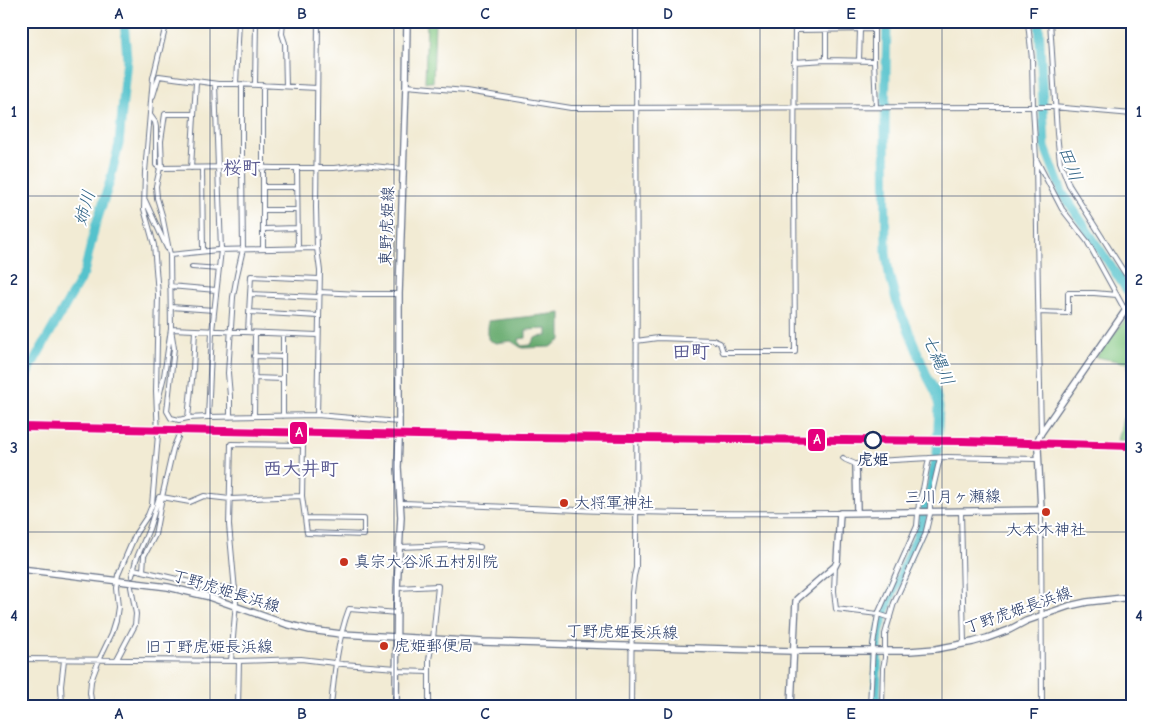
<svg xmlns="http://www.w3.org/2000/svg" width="1153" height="727" viewBox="0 0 1153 727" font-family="'Comic Neue','Klee One',sans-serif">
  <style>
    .green { fill: #81c680; stroke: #4e7a6f }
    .forest { fill: #68ab6e; stroke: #426d66; fill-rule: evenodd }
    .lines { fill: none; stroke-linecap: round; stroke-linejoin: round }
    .river { stroke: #55c2cc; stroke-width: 9 }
    .street-tunnel { stroke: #c7c5bc; stroke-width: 4; stroke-dasharray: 4 2; stroke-linecap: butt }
    .street-casing { stroke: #667187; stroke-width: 6 }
    .secondary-casing { stroke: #667187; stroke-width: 8 }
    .street { stroke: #fff; stroke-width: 4 }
    .secondary { stroke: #fff; stroke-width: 5.5 }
    .rail-1-casing { stroke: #fff; stroke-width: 11 }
    .rail-1 { stroke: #e5007d; stroke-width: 8 }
    .grid { fill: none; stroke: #1b2f5e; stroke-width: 1; stroke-opacity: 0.55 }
    .stop-dot { fill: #fff; stroke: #1b2f5e; stroke-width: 2.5 }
    .poi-dot { fill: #c8321e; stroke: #fff; stroke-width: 2 }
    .labels { text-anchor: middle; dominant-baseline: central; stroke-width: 4; stroke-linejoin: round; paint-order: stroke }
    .street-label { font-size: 16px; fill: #1b2f5e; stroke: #fff }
    .stop-label { font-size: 16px; font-weight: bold; fill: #1b2f5e; stroke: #fff }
    .poi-label { font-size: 16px; fill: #1b2f5e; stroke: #fff; text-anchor: start }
    .water-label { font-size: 18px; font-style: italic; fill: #2f6284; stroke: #fff }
    .quarter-label { font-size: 19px; font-weight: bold; fill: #5b5b92; stroke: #fff }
    .line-badge { stroke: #fff; stroke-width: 2 }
    .badge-label { font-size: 14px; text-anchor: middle; font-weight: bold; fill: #fff }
    .neatline { fill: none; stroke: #1b2f5e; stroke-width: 2 }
    .grid-label { font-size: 16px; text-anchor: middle; font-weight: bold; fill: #1b2f5e }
  </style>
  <rect width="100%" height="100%" fill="#fff"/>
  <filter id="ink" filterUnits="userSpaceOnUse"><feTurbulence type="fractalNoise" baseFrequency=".02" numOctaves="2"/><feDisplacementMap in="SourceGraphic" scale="10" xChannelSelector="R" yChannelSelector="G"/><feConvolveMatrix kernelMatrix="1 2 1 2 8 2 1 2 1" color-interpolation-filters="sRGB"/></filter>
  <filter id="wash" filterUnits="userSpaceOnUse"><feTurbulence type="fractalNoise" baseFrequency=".0096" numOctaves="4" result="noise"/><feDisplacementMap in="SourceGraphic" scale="20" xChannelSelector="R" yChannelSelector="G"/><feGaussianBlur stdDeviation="1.12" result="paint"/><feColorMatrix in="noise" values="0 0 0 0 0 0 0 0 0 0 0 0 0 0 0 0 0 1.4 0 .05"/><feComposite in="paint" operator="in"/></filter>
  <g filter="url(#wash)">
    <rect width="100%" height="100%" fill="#f2ebd4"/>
    <path class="green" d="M427,21H435L433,82H425Z
      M1132,311V393H1128V363L1096,357Z
      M1123,418L1132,420V442L1118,441Z"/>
    <path class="forest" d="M561,313V340L550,347L522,348L511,341L496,343L489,340L488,339V321ZM547,329V336C537,337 535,335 531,345L521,346L520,344L519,339L526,338V330Z"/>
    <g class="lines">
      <path class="river" d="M1039,21L1045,147L1062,192L1132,298
        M21,389L30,368L84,273L95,227L110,181L119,144L127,58L124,21
        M21,526L23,530L21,544
        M876,706L878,639L881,626L888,604L921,527L925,506L929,495L937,453L938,427L939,407L936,393L928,378L906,324L898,307L889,274L886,253L885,123L887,21"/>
    </g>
  </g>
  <g filter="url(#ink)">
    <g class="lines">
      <path class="street-tunnel" d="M178,437L180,426"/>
      <g class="street-casing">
        <path id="street" d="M239,21L236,84L317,88
          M283,21L282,34L285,43L286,86
          M835,21V29
          M874,21V61L876,107
          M1050,21L1057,133L1060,162L1069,185L1126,275L1132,281
          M1123,21V22L1132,23
          M1028,23L1032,59L1033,107L1036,159L1062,209L1087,241L1125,310
          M795,30L874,29
          M826,60V30
          M859,60L860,30
          M794,62L826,60L874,61
          M255,85L256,21
          M263,85V249
          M406,86L466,91L571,108L1053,107L1132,114
          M153,96L159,76L218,84H236
          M150,115L155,122L156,127V165L160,168L242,167L274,168H334L362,165L403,169
          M1036,161L1038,296L1041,432
          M160,168L156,186L157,198L162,215L170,255L218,250L317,248L316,207L318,21
          M162,168L161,141L165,114H194
          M191,168L196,82
          M202,168L203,251
          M297,168L298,248
          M264,187H297
          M145,200L167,248
          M264,210H297
          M264,229L297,228
          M317,248L320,271L317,415
          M192,267L219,269
          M170,286L216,290
          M319,292L360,294H399
          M250,294L319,297
          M171,307L214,310
          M249,312L319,316
          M1038,312L1068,313V293H1094L1117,295
          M248,332L251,276L319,279
          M318,335L171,329L174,348L167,411L171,418L179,420L188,418L208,417L317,415L399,422
          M636,341L658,338L713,340L720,343L723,352H795L794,174L795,21
          M254,356L283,357
          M254,378L283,379
          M158,401L164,376L171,329L170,255
          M254,416L255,333
          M283,416V334
          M208,417L212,331L221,250L215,84
          M230,417V396L228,373L233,297L237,275L243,249L242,167V84
          M188,418L193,370L195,330
          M843,458C847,462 852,461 856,465L876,461L947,457L1038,459
          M302,496L307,533L364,535V519L305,518
          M400,503C479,505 559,510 639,512C706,514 773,513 840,513
          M1041,510L1042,706
          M961,511L964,644
          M400,547L452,545L480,547
          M835,566L834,591L836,609L878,614L890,618
          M134,569L190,582L210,589L235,587
          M143,571L144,556L155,535L162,497L190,502L204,496L230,499L302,496L303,445L231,444L229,525L236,602L231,661
          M132,576L136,560L149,529L159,497H162L173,449L178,437
          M397,588L438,586L433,639L429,659V706
          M21,659L239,661L301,659L343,664L397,668
          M117,659L135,625L136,614L131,587
          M397,671L429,672
          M62,706L61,686L64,660
          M92,706L90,693L91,681L99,660L112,633L116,620L118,607L116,587L118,575L136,533L148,515L152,505L158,435L156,391L158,294L154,245L144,209L145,172L153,78L167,21
          M238,706L239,661
          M331,706C334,676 338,637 349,609L362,610L397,613
          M631,706L632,593L634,576L636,568C637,386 637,203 636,21
          M870,706L873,645L878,614L917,526L919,502L923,489L929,458
          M882,706L883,668L885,658V634L894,603L925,535L930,514V501L940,458"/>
      </g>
      <g class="secondary-casing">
        <path id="secondary" d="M399,432V294L406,86L407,21
          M856,465L857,512
          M21,569L168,587L206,596L286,624L310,630L341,634L433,639L482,642L793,651H910L936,649L973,642L987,638L1009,630L1026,621L1069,606L1087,602L1132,597
          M396,706L397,588L401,517L398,467L399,441
          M791,706L796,601L797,599L835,566L837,562L840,513L1041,510L1038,449V440L1041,433L1132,301"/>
      </g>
      <use href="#street" class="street"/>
      <use href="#secondary" class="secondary"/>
      <g class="rail-1-casing">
        <path id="rail-1" d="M21,427L521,437L962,441L1132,446"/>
      </g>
      <use href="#rail-1" class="rail-1"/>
    </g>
  </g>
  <path class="grid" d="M210,21V706M394,21V706M576,21V706M760,21V706M942,21V706M21,196H1132M21,364H1132M21,532H1132"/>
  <circle class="stop-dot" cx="873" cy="440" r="8"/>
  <g class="poi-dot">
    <circle cx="564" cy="503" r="5"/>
    <circle cx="1046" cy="512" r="5"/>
    <circle cx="344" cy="562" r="5"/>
    <circle cx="384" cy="646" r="5"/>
  </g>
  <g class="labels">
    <g class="street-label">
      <text transform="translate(387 226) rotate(-88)">東野虎姫線</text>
      <text transform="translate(953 497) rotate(-1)">三川月ヶ瀬線</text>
      <text transform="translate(226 591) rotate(17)">丁野虎姫長浜線</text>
      <text transform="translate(1018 610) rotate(-19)">丁野虎姫長浜線</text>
      <text transform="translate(622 632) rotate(1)">丁野虎姫長浜線</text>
      <text x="209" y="647">旧丁野虎姫長浜線</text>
    </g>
    <g class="stop-label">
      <text x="873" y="460">虎姫</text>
    </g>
    <g class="poi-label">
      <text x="574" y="503">大将軍神社</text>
      <text x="1046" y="530" text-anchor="middle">大本木神社</text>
      <text x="354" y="562">真宗大谷派五村別院</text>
      <text x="394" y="646">虎姫郵便局</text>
    </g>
    <g class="water-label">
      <text transform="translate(1070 164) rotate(69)">田川</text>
      <text transform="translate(85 208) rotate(-74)">姉川</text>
      <text transform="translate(938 360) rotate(67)">七縄川</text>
    </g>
    <g class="quarter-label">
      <text x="242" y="168">桜町</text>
      <text x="691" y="352">田町</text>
      <text x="301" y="469">西大井町</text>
    </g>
  </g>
  <g class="line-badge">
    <rect x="289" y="421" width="19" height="24" rx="5" fill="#e5007d"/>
    <rect x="807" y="428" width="19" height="24" rx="5" fill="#e5007d"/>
  </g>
  <g class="badge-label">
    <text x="299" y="437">A</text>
    <text x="817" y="444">A</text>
  </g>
  <rect width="1153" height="727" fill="none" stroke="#fff" stroke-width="55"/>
  <rect x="28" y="28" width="1098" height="672" class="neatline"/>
  <g class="grid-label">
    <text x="119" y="19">A</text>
    <text x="302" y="19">B</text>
    <text x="485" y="19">C</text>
    <text x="668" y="19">D</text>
    <text x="851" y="19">E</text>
    <text x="1034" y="19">F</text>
    <text x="14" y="117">1</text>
    <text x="1139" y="117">1</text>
    <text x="14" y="285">2</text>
    <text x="1139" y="285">2</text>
    <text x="14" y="453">3</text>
    <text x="1139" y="453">3</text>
    <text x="14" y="621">4</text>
    <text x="1139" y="621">4</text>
    <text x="119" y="719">A</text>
    <text x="302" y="719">B</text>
    <text x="485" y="719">C</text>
    <text x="668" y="719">D</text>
    <text x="851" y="719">E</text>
    <text x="1034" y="719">F</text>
  </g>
</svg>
